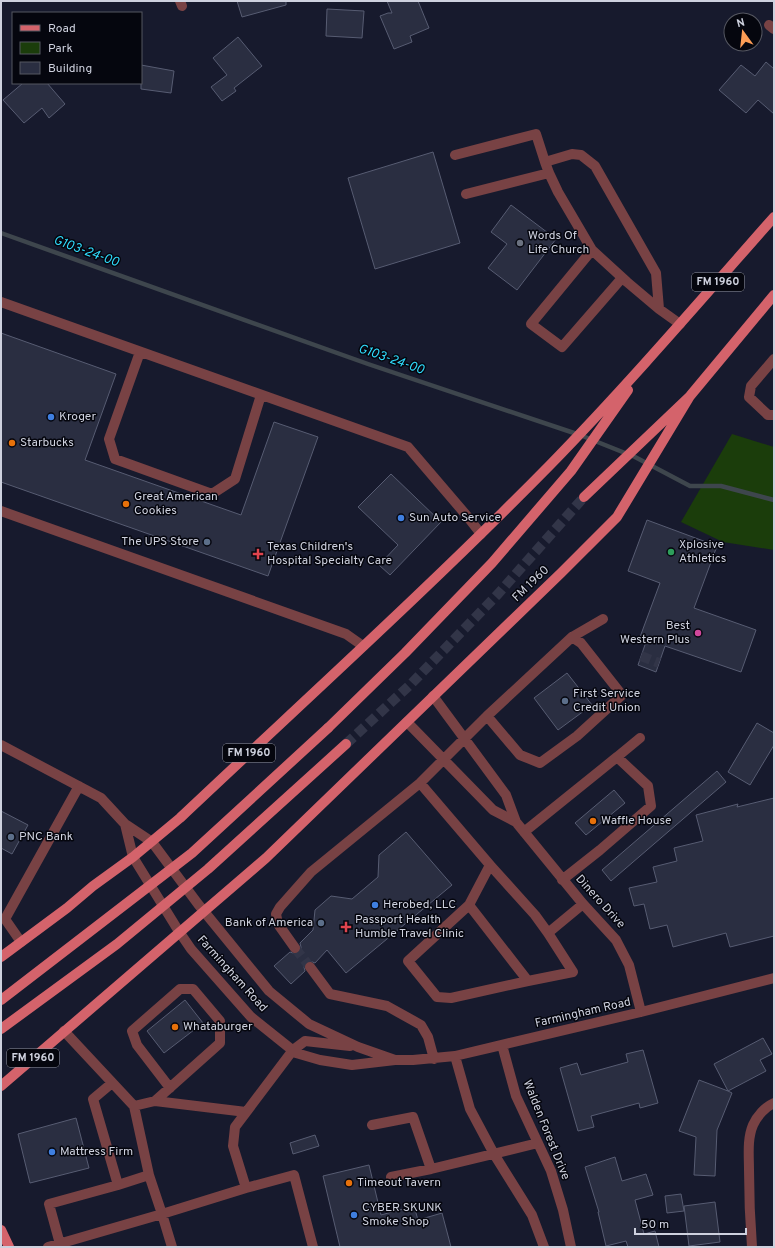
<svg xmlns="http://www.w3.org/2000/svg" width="775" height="1248" viewBox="0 0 775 1248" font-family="Overpass,sans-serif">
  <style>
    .green { fill: #1b3d0b }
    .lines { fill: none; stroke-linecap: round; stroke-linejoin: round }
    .stream { stroke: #3e464d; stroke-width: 4.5 }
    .building { fill: #2a2e41; stroke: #575c72 }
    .minor-tunnel { stroke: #323548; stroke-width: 10; stroke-dasharray: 10 5; stroke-linecap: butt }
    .major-tunnel { stroke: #323548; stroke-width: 10; stroke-dasharray: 10 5; stroke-linecap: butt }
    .minor { stroke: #784244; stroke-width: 10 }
    .major { stroke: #d4636b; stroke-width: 10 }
    .major-bridge { stroke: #d4636b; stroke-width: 10 }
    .worship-dot { fill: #6b7280; stroke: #05060e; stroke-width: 1.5 }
    .shop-dot { fill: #3f7fe0; stroke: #05060e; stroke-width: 1.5 }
    .food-dot { fill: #e8710a; stroke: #05060e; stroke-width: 1.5 }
    .service-dot { fill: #5c6f8a; stroke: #05060e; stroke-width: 1.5 }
    .leisure-dot { fill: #2e9e5b; stroke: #05060e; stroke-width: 1.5 }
    .health-dot { fill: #e0444e; stroke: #05060e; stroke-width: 1.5 }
    .hotel-dot { fill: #d1479c; stroke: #05060e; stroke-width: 1.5 }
    .labels { text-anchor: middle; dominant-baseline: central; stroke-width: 3; stroke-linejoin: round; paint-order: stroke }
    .shield { fill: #05060e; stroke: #9294a0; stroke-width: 1 }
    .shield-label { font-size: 11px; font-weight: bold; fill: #ced1de }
    .poi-label { font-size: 12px; fill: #ced1de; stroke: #05060e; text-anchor: start }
    .street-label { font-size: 12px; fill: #ced1de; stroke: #05060e }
    .water-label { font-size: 13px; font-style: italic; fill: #2fdcfd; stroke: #05060e }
  </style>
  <rect width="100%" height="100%" fill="#171a2d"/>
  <path class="green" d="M732,434L774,447V550L723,542L681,522Z"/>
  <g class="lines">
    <path class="stream" d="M1,233L368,364L580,435L635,457L690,486H721L774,500"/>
  </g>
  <path class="building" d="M237,1H286V5L242,17Z
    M387,1H418L429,28L410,36L412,42L394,49L380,16L388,13H392Z
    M327,9L364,11L362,38L326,36Z
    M238,37L262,66L234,88L236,91L222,101L211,87L227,75L213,58Z
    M766,62L774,69V114L758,100L746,113L719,90L741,65L755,76Z
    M141,65L174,71L171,93L141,89Z
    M23,83H47L65,104L49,118L42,108L24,123L3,100Z
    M433,152L460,243L375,269L348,178Z
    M511,205L556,239L517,290L488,268L507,244L491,232Z
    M1,333L116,374L85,460L241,515L274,422L318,437L268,576L1,482Z
    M391,474L441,522L390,575L379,565L398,545L358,507Z
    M647,520L717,546L694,608L756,630L741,672L665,646L656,672L638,665L647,639L640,637L660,583L628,571Z
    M567,673L592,705L558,730L534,698Z
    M757,723L774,733V745L750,785L728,772Z
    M717,771L726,782L611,881L602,870Z
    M614,790L625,803L586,835L575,823Z
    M774,798V936L730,947L726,933L673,947L667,925L650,929L644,904L634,906L629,888L657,882L653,867L677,861L674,848L703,841L696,815L738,804L737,807Z
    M1,811L28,825L12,854L1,848Z
    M406,832L452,885L346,973L327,950L315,963L310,961L306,962L304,967L305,971L291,984L274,966L290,952L296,954L301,951V947L300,943L313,930L315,910L331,896L352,899L378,877L379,855Z
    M185,1000L203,1023L164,1053L147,1031Z
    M763,1038L772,1054L760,1060L766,1071L728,1091L732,1093L717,1130L715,1176L694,1175L696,1137L679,1131L699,1080L728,1091L714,1064Z
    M643,1050L658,1103L640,1108L639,1103L591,1116L594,1127L578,1131L560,1068L577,1063L581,1075L628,1062L626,1054Z
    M76,1118L89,1168L30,1183L18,1134Z
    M315,1135L319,1146L293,1154L290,1143Z
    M615,1157L622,1181L646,1174L653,1195L635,1200L644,1234L655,1231L659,1247H628L626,1241L606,1246L598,1212H599L585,1167Z
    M369,1165L381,1215L414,1206L418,1220L442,1213L451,1247H340L323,1176Z
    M681,1194L684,1211L667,1213L665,1196Z
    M715,1202L720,1242L689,1246L684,1206Z"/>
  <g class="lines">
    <path class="minor-tunnel" d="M641,656L659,663
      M295,948L310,967"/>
    <path class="major-tunnel" d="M346,744L411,684L498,594L584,497"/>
    <path class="minor" d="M180,1L182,6
      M769,25L774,29
      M455,155L536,134L545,162L572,154L581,155L595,166L656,273L659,309
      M545,162L549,173L558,192L592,250L627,282L659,309L680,324
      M466,194L549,173
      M592,250L531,324L562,347L622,278
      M1,302L408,447L467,516L481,534
      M140,352L109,439L115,459L212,494L235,479L261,395
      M774,359L751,386L749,397L768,415H774
      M1,511L346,634L363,646
      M572,637L581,643L622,695L577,736L540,763L520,755L487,716Z
      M572,637L603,619
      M433,696L506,795L516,822L583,904L616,940L629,965L641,1012
      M407,722L493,810L516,822
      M1,745L101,798L125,824
      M617,757L640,738
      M420,783L490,865L535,915L548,933L573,972L528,981L451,998L437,997L408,961L469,905L490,865
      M524,832L617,757L648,786L651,806L600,850L562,880
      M469,905L528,981
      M548,933L583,904
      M21,942L5,919L79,786
      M295,948L278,924L276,914L280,907L311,872L420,783L487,716
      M310,967L330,994L387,1006L421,1025L428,1037L434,1059
      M502,1045L516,1096L551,1171L563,1210L571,1247
      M455,1056L470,1109L494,1154L532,1215L544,1247
      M395,1060L358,1047L309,1024L269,991L198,904L152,842L125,824L133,857L178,930L191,949L251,1017L296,1053L320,1060L352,1065L395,1060H413L455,1056L641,1012L774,978
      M155,1101L220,1043V1021L193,989H180L132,1031L137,1045L170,1088
      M134,1106L155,1101L246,1112
      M372,1125L413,1117L431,1169
      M391,1177L431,1169L538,1143
      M118,1185L149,1175
      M246,1188L294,1175L313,1247
      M60,1244L49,1204L118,1185L93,1099L112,1083
      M48,1247L162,1214L149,1175L134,1106L64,1031
      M172,1247L162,1214L246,1188L233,1146L235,1127L293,1050L305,1041L350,1046
      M752,1247C750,1221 749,1196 749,1170C749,1156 747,1139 753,1125C757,1116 765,1107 774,1103"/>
    <path class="major" d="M584,497L690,396L774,295
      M328,728L405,653L492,563L571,471L628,390
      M1,957L67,908L93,886L133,857L180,818C304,701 430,587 549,466C627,386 700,301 774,217
      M1,1086L266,858L561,573L617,517L690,396
      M1,1230L9,1247"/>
    <path class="major-bridge" d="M1,1000L192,853L328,728
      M1,1029L117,944L208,869L346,744"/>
  </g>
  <circle class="worship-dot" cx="520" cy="243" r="4"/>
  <g class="shop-dot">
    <circle cx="51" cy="417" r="4"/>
    <circle cx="401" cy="518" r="4"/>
    <circle cx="375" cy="905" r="4"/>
    <circle cx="52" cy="1152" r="4"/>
    <circle cx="354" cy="1215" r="4"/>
  </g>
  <g class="food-dot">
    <circle cx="12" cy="443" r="4"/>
    <circle cx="126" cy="504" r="4"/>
    <circle cx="593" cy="821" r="4"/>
    <circle cx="175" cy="1027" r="4"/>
    <circle cx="349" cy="1183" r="4"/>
  </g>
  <g class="service-dot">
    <circle cx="207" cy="542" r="4"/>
    <circle cx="565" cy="701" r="4"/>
    <circle cx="11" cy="837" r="4"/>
    <circle cx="321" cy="923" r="4"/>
  </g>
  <circle class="leisure-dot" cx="671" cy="552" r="4"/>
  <g class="health-dot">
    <path d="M256 548h4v4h4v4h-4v4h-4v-4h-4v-4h4z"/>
    <path d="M344 921h4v4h4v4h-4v4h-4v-4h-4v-4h4z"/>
  </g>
  <circle class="hotel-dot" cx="698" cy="633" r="4"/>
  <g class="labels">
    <g class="shield">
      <rect x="692" y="273" width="52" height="18" rx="3"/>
      <rect x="223" y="744" width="52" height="18" rx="3"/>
      <rect x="7" y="1049" width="52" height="18" rx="3"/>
    </g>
    <g class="shield-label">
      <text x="718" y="282">FM 1960</text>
      <text x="249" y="753">FM 1960</text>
      <text x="33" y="1058">FM 1960</text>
    </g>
    <g class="poi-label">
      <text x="528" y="236">Words Of<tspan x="528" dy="14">Life Church</tspan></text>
      <text x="59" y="417">Kroger</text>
      <text x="20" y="443">Starbucks</text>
      <text x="134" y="497">Great American<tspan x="134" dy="14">Cookies</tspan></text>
      <text x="409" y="518">Sun Auto Service</text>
      <text x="199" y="542" text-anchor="end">The UPS Store</text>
      <text x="679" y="545">Xplosive<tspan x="679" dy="14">Athletics</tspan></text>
      <text x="267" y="547">Texas Children's<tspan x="267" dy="14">Hospital Specialty Care</tspan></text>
      <text x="690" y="626" text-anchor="end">Best<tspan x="690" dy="14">Western Plus</tspan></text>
      <text x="573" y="694">First Service<tspan x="573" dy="14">Credit Union</tspan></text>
      <text x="601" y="821">Waffle House</text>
      <text x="19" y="837">PNC Bank</text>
      <text x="383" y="905">Herobed, LLC</text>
      <text x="355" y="920">Passport Health<tspan x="355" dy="14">Humble Travel Clinic</tspan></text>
      <text x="313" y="923" text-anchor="end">Bank of America</text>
      <text x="183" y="1027">Whataburger</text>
      <text x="60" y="1152">Mattress Firm</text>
      <text x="357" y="1183">Timeout Tavern</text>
      <text x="362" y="1208">CYBER SKUNK<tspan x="362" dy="14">Smoke Shop</tspan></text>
    </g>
    <g class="street-label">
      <text transform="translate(531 584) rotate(-44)">FM 1960</text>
      <text transform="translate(600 902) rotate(48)">Dinero Drive</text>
      <text transform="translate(232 974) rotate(48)">Farmingham Road</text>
      <text transform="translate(583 1013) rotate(-13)">Farmingham Road</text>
      <text transform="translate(546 1130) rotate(68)">Walden Forest Drive</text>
    </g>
    <g class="water-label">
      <text transform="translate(86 252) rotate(20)">G103-24-00</text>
      <text transform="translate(391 360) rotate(19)">G103-24-00</text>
    </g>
  </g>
  <rect width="775" height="1248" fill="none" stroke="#ced1de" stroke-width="4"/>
  <rect x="12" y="12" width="130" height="72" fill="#05060e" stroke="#555761"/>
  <rect x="20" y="25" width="20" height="6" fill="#d4636b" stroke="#555761"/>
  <text x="48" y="32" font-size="12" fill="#ced1de">Road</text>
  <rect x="20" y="42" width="20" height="12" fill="#1b3d0b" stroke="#555761"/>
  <text x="48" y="52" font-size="12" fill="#ced1de">Park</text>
  <rect x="20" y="62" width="20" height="12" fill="#2a2e41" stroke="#555761"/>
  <text x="48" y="72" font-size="12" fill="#ced1de">Building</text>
  <g transform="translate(743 32) rotate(345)"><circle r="19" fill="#05060e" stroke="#555761"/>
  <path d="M0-3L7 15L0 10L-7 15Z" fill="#fd9d55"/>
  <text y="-6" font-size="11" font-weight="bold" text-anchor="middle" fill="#ced1de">N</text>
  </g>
  <path d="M635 1228v6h111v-6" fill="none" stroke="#ced1de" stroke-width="2"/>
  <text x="641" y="1228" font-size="12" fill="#ced1de" stroke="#05060e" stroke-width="3" paint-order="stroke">50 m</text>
</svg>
